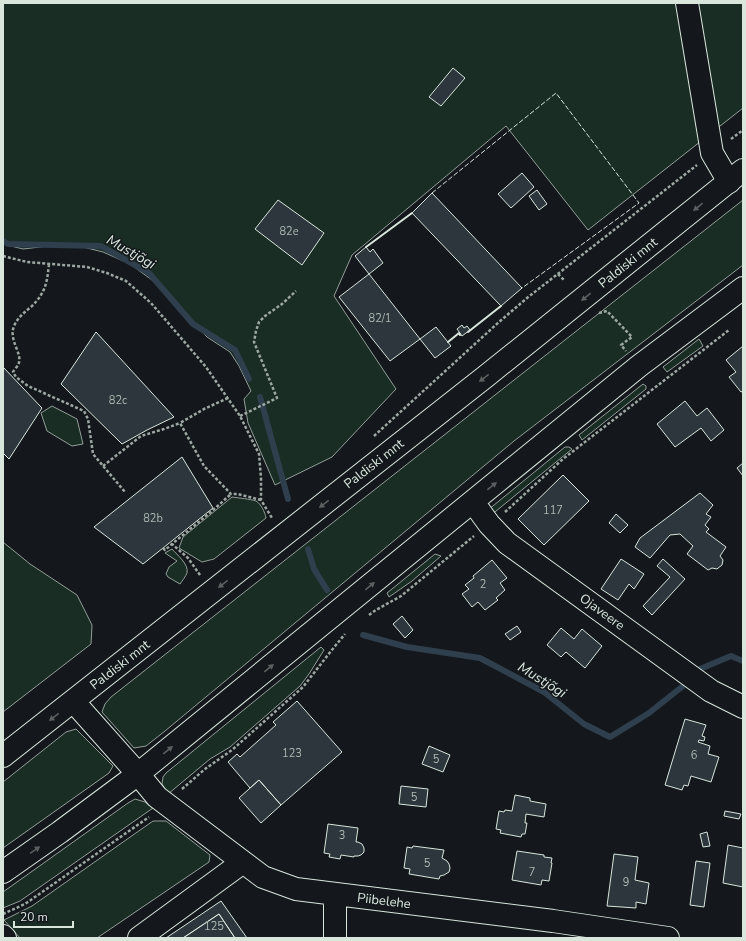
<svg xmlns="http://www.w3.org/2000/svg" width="746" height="941" viewBox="0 0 746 941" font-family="'Nunito Sans',sans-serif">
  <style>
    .green { fill: #1a2d24; stroke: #939e99 }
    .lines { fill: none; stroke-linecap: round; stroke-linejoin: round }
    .stream { stroke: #2f3f4d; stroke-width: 6 }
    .building { fill: #2c363c; stroke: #d8e6dc }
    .minor-casing { stroke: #d8e6dc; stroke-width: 24 }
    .major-casing { stroke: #d8e6dc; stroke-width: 24 }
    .path { stroke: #9da8a2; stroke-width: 2.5; stroke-dasharray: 3 2; stroke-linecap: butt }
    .minor { stroke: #14181c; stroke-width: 22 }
    .major { stroke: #14181c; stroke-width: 22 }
    .fence { stroke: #d8e6dc; stroke-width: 1; stroke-dasharray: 5 2; stroke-linecap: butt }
    .wall { stroke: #d8e6dc; stroke-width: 2 }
    .oneway { fill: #59605f }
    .labels { text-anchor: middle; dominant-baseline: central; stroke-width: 3; stroke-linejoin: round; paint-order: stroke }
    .number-label { font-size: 11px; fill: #adbab4 }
    .street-label { font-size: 13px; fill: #d8e6dc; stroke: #14181c }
    .water-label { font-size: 14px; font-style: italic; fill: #d8e6dc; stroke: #14181c }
  </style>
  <rect width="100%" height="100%" fill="#14181c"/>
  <path class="green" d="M3,3H743V108L588,230L506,126L352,255L334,296L396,389L332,457L275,485L248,423L244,399L251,391L239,366L230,352L207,337L152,280L130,264L103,252L83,247L57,245L23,249L3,244Z
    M743,200V265L514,441L165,731L146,746L134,748L102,712L105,704L111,697Z
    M699,339L703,346L667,372L663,367Z
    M643,384L646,386V389L582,440L579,435Z
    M52,406L77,419L83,444L72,446L47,431L41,413Z
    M565,447H569L572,449L490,516L488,510Z
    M232,497C239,498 250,499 256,501C261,504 265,512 266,518L214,559L202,562L179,548L183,537Z
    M3,542L30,564L77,595L92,625L91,644L3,712Z
    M172,549C177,555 189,564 187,573C186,576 182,581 180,584L168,577L166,574L169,567L177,561L165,553Z
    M435,554L441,556L412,581L389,597L387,593Z
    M321,647L324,650L309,674L300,686L230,747L210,759L168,794L162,784L163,777L166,773Z
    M76,729L113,766L109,773L3,848V782L66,732Z
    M135,799L145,802L153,808L20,901L3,908V892L128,803Z
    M153,821H166L210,855L209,862L97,938H20L4,920L32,906Z"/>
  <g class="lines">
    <path class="stream" d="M3,241L8,244L101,246L149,273L193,324L235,350L249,379
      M260,397L288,499
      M308,549L314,569L327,590
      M363,635L407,647L480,658L544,692L584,724L610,737L649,713L688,682
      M700,669L731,656L743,661"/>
  </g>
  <path class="building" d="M453,68L465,78L441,106L429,97Z
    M522,173L534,187L511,208L498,194Z
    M537,190L547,204L539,210L529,196Z
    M432,193L522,288L501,306L412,213Z
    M278,200L324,233L302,265L255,229Z
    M366,247L370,252L373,249L383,263L369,274L355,256Z
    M369,274L420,339L390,361L339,297Z
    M462,325L464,328L467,326L470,330L462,336L457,329Z
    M436,327L451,346L435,358L420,339Z
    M96,332L174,417L147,430L122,444L61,384Z
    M743,346V391L741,392L729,377L736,372L726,360Z
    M3,367L42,408L9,459L3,453Z
    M685,401L697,416L707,408L724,430L711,441L701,428L675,447L657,424Z
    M182,457L213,508L143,564L94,527Z
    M743,463V476L737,468Z
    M563,475L589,501L544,545L518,519Z
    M700,493L713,505L706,514L711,517L705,525L709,529L706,532L726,547L720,556L723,560L722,565L717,569L712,568L708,570L687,554L693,546L680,534L670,535L650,558L635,547L640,538Z
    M616,514L628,525L620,533L609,523Z
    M621,559L644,574L634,589L629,584L618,600L601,589Z
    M663,559L685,579L652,615L643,606L670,577L657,566Z
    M492,560L507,578L500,583L505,590L496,598L498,600L485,610L478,602L472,607L462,594L469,589L465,585L474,578L473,576Z
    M402,616L413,630L405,638L393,624Z
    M517,626L521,632L510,640L505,634Z
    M561,628L574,639L582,629L602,646L585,668L566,652L561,657L547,645Z
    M297,701L342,752L281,805L259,780L250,788L228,762L237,754L240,757L276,725L273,722Z
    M685,719L706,725L702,736L705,737L704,741L699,740L698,742L710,746L708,754L719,757L711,782L691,776L688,786L684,785L682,790L665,785Z
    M429,746L450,755L443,772L422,764Z
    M259,780L281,805L261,823L239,798Z
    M401,786L428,789L426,807L399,804Z
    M515,795L530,798V801L546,804L544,817L526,814L525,823H527L525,834H522L521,837L500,833L501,830L496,829L499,811L504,812L505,810L512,811Z
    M725,811L741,814L739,819L724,816Z
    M328,824L358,828L356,842H358L362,844L364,848V852L361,855L358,856H354V857L341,855L340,859L329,857L330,854L324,853Z
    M707,832L710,846L703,847L700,834Z
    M728,845L743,848V887L723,883Z
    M413,846L444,850L442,858L447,861L449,864L450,868L449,872L444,875L440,876L439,879L409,874L410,869L404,868L407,847L412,848Z
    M517,851L544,855V857L552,858L551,863H552L549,881L542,880L541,885L512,880Z
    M614,854L638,857L635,880L649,883L646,904L636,902V908L607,906Z
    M696,861L710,863L704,907L690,905Z
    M221,901L247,938H235L219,914L183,938H166Z
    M219,914L235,938H183Z"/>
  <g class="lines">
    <g class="minor-casing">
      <path id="minor" d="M687,3L712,153L729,182
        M473,502L489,524L507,543L711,691L743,707
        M138,774L157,797L263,877L296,889L553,921L668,938
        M3,936L5,938
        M139,938L243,862
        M335,938V895"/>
    </g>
    <g class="major-casing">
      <path id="major" d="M74,702L138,774
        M3,756L485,377L743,170
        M3,872L60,832L138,774L639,366L743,288"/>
    </g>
    <path class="path" d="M731,139L743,130
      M3,256L27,262L87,267L107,273L126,281L151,303L206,367L240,416L259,454L261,478V500L272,518
      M49,264C47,282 46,292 32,306C25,312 18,317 14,326C8,341 24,354 18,365C17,367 14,370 13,372L16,377L28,386L84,411L88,419L93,454L125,492
      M558,274L564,280
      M599,313L607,311L632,337L621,345L626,351
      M228,398L204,409L180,423L204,466L231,494H238L261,500
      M240,416L277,398L254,342L256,331L259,322L265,316L282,304L296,291
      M374,436L499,322L527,298L697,165
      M103,466L141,436L164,429L180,423
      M505,512L563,459L729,330
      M163,548L165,550L172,544
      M200,575L188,558L172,544L212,511L231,494
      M369,615L376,610L401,596L474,536
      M182,789L205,769L232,750L303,687L331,651L345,634
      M3,914L25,904L149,817"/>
    <use href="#minor" class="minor"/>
    <use href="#major" class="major"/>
    <path class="fence" d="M432,193L556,93L639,203L522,288"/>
    <path class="wall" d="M366,247L412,213
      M468,332L501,306
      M448,342L459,333L460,335"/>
  </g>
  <defs><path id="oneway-solid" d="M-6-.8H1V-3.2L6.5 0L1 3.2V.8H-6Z"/></defs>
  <g class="oneway">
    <use href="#oneway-solid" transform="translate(698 207) rotate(141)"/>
    <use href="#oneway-solid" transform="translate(586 297) rotate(141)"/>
    <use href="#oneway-solid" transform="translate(484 378) rotate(142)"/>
    <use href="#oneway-solid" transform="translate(492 486) rotate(-39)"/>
    <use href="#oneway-solid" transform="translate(324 504) rotate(142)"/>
    <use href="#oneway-solid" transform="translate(223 584) rotate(142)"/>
    <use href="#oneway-solid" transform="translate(370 586) rotate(-39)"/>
    <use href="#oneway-solid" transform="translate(269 668) rotate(-39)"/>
    <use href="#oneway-solid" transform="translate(54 717) rotate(142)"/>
    <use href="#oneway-solid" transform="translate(168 750) rotate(-39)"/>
    <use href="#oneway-solid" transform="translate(35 850) rotate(-35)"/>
  </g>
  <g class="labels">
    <g class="number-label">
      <text x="289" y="231">82e</text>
      <text x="380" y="318">82/1</text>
      <text x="118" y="400">82c</text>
      <text x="553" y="510">117</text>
      <text x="153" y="518">82b</text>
      <text x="483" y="584">2</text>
      <text x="292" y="753">123</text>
      <text x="694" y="755">6</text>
      <text x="436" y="759">5</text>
      <text x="414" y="797">5</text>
      <text x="342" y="835">3</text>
      <text x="427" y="863">5</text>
      <text x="532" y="872">7</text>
      <text x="626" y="882">9</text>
      <text x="214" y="926">125</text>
    </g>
    <g class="street-label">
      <text transform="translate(628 263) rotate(-39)">Paldiski mnt</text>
      <text transform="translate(374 464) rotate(-38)">Paldiski mnt</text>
      <text transform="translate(602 612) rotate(36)">Ojaveere</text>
      <text transform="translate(120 665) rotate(-38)">Paldiski mnt</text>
      <text transform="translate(384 901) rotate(7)">Piibelehe</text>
    </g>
    <g class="water-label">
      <text transform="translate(131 252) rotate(30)">Mustjõgi</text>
      <text transform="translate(542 680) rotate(32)">Mustjõgi</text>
    </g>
  </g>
  <rect width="746" height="941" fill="none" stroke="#d8e6dc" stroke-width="8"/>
  <path d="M14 921v6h59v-6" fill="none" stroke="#d8e6dc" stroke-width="2"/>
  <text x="20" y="921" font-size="12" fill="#d8e6dc" stroke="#14181c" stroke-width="3" paint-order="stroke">20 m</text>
</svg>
